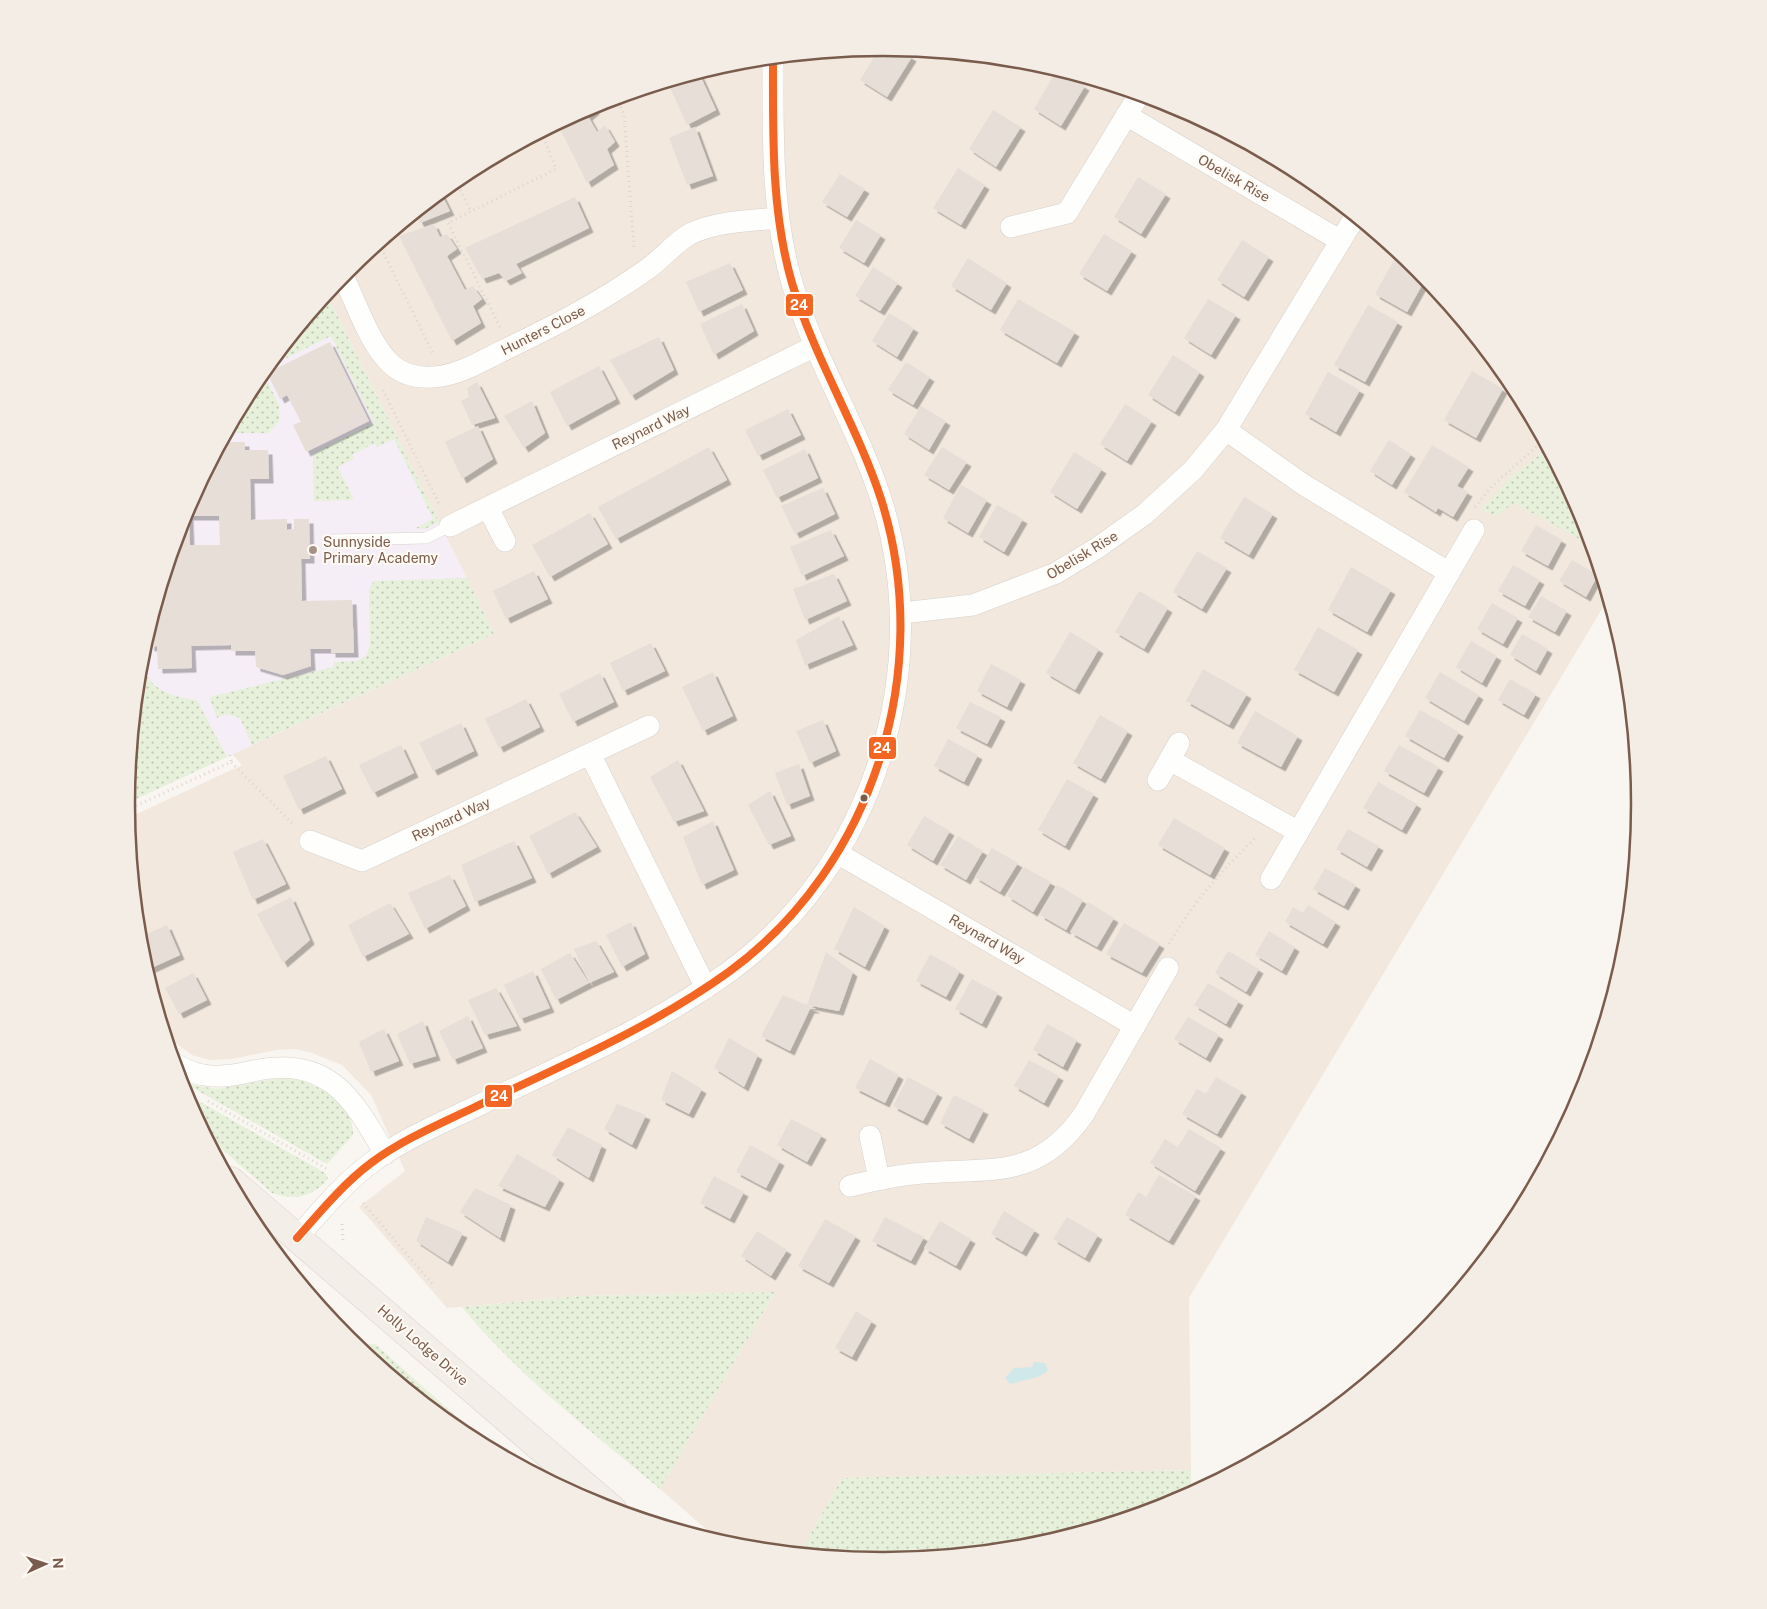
<svg xmlns="http://www.w3.org/2000/svg" width="1767" height="1609" viewBox="0 0 1767 1609" font-family="'Public Sans',sans-serif">
  <style>
    .residential { fill: #f2e8de }
    .education { fill: #f6eef6 }
    .grass { fill: url(#grass-dots) }
    .water { fill: #d0e8ea }
    .building { fill: #e6ded7; fill-rule: evenodd; filter: url(#shadow) }
    .lines { fill: none; stroke-linecap: round; stroke-linejoin: round }
    .service-casing { stroke: #d7d1cb; stroke-width: 12 }
    .minor-casing { stroke: #d7d1cb; stroke-width: 22 }
    .primary-casing { stroke: #dad1cc; stroke-width: 29 }
    .path { stroke: #dcd5d0; stroke-width: 3; stroke-dasharray: 1 4; stroke-linecap: butt }
    .service { stroke: #fefefd; stroke-width: 11 }
    .minor { stroke: #fefefd; stroke-width: 21 }
    .primary { stroke: #f3eee8; stroke-width: 28 }
    .bus-1-casing { stroke: #fffaf3; stroke-width: 11 }
    .bus-1 { stroke: #f26522; stroke-width: 8 }
    .poi-dot { fill: #a69286; stroke: #fffaf3; stroke-width: 2 }
    .bus-dot { fill: #7a5c4d; stroke: #fffaf3; stroke-width: 2 }
    .labels { text-anchor: middle; dominant-baseline: central; stroke-width: 4; stroke-linejoin: round; paint-order: stroke }
    .street-label { font-size: 14px; fill: #7a5c4d; stroke: #fffaf3 }
    .poi-label { font-size: 14px; fill: #7a5c4d; stroke: #fffaf3; text-anchor: start }
    .rim { fill: none; stroke: #7a5c4d; stroke-width: 2.5 }
    .line-badge { stroke: #fffaf3; stroke-width: 2 }
    .badge-label { font-size: 14px; text-anchor: middle; font-weight: bold; fill: #fff }
  </style>
  <defs>
    <pattern id="grass-dots" width="8" height="8" patternUnits="userSpaceOnUse" patternTransform="scale(1.25)"><rect width="8" height="8" fill="#e7f0db"/><path d="M2 2h.1M6 6h.1" fill="none" stroke="#c0c6b4" stroke-width="1.8" stroke-linecap="round"/></pattern>
    <filter id="shadow"><feDropShadow dx="4.5" dy="4.5" stdDeviation="0" flood-color="#0004"/></filter>
  </defs>
  <rect width="100%" height="100%" fill="#f9f5f0"/>
  <path class="residential" d="M883,48L1031,62L1173,105L1304,175L1419,269L1513,384L1583,515L1608,599L1189,1298L1191,1470L842,1478L800,1553L736,1547L722,1543L660,1489L775,1292L582,1296L447,1308L359,1207L405,1171L371,1095L342,1065L312,1053L295,1049L276,1050L232,1059L209,1060L192,1055L167,1037L141,952L128,818L242,765L232,754L494,634L327,295L348,269L463,175L594,105L736,62Z"/>
  <path class="education" d="M330,301L494,634L127,803L141,657L184,515L254,384L317,308Z"/>
  <path class="grass" d="M330,301L439,522L425,529L416,528L433,519L394,439L377,447L375,443L352,455L354,459L338,467L354,500L314,501L313,454L374,423L331,336L268,367L317,308Z
    M263,373L279,405V421L268,433H228L254,384Z
    M1546,446L1556,464L1553,467L1559,471L1583,515L1592,546L1514,503L1496,516L1481,510L1512,475L1535,459Z
    M467,578L494,634L252,745L240,718L226,714L217,718L209,697L333,667L334,662L357,661L366,656L370,645L369,589L374,581Z
    M140,663C150,690 171,697 197,700L227,757L127,803Z
    M295,1078C321,1086 354,1104 353,1135L327,1164L186,1084L217,1089L273,1079Z
    M183,1092L325,1173L328,1179C312,1197 295,1201 272,1193L206,1135Z
    M775,1292L660,1489C592,1431 519,1377 462,1307L582,1296Z
    M320,1305L355,1345L375,1344L486,1443L485,1446L463,1434L348,1340Z
    M1191,1470V1494L1173,1504L1031,1547L883,1561L800,1553L842,1478Z"/>
  <path class="water" d="M1034,1362L1045,1363L1048,1371L1038,1377L1010,1384L1005,1378L1014,1368L1032,1367Z"/>
  <path class="building" d="M880,48L899,49L912,57L887,97L860,80Z
    M1057,70L1085,86L1061,126L1034,109Z
    M699,73L716,110L687,125L668,83Z
    M593,106L595,110L588,116L597,132L605,125L615,142L607,149L614,165L587,183L561,131L568,126L566,120Z
    M993,110L1021,127L996,167L969,149Z
    M695,127L713,176L687,185L669,138Z
    M958,168L985,185L961,225L933,208Z
    M840,174L865,189L847,217L822,202Z
    M1138,177L1166,194L1141,234L1114,217Z
    M441,193L450,211L420,223L415,214Z
    M575,197L589,228L516,264L522,273L506,281L499,273L482,279L465,248Z
    M856,220L881,235L864,263L839,248Z
    M434,224L440,237L447,234L457,249L447,256L465,290L473,286L482,299L473,306L481,323L452,341L399,236Z
    M1104,234L1132,251L1107,291L1079,274Z
    M1242,240L1269,257L1244,297L1217,280Z
    M1398,253L1426,278L1407,312L1375,294Z
    M968,258L1007,283L991,310L951,286Z
    M730,263L743,290L699,312L686,282Z
    M873,267L898,283L880,311L855,296Z
    M1018,299L1075,332L1057,363L1000,330Z
    M1208,299L1236,315L1211,355L1184,338Z
    M742,304L754,331L714,355L700,324Z
    M1368,305L1398,322L1365,382L1334,365Z
    M889,313L914,328L897,357L872,341Z
    M659,337L674,370L631,396L610,360Z
    M330,342L369,421L306,452L293,425L301,422L287,395L280,399L267,373Z
    M1485,349L1496,364L1481,355Z
    M1173,355L1200,372L1175,412L1148,395Z
    M906,362L930,377L913,405L888,390Z
    M599,366L616,399L567,426L550,392Z
    M1472,371L1503,389L1476,438L1444,420Z
    M1328,372L1360,390L1336,432L1305,414Z
    M477,382L495,418L472,425L461,401L469,397L467,388Z
    M532,401L545,433L524,448L504,416Z
    M1125,404L1152,421L1127,461L1100,444Z
    M921,406L946,421L929,450L904,434Z
    M788,409L801,435L758,456L745,430Z
    M478,426L493,459L462,479L445,442Z
    M1389,440L1411,454L1392,485L1370,471Z
    M223,442H245V450H268L269,479H250L251,520L287,519V530L294,529V519H309L310,559H301L302,601L352,600L354,653H331V649H310L311,666L283,675L256,667L255,651H231V645L191,646L192,668L158,669L157,646L150,647L149,630L184,515ZM189,516H219L220,545H190Z
    M1432,445L1469,467L1457,486L1468,492L1453,517L1438,508L1436,512L1404,492Z
    M709,447L727,480L616,539L598,507Z
    M942,447L967,462L949,490L924,475Z
    M805,449L818,478L777,498L763,470Z
    M1074,452L1102,469L1077,509L1050,492Z
    M961,485L987,500L968,533L943,518Z
    M823,488L835,514L795,534L781,506Z
    M1244,497L1273,514L1249,555L1220,538Z
    M997,505L1023,519L1004,552L979,537Z
    M590,513L608,544L550,577L532,545Z
    M1536,525L1562,540L1548,566L1521,551Z
    M831,530L844,556L802,576L790,547Z
    M1197,551L1227,568L1202,609L1173,592Z
    M1572,560L1598,575L1586,597L1559,581Z
    M1513,565L1540,580L1525,606L1498,591Z
    M1351,567L1391,590L1367,632L1328,610Z
    M534,571L548,599L506,619L493,591Z
    M834,574L847,601L805,620L793,589Z
    M1139,591L1168,608L1144,649L1115,632Z
    M1541,596L1567,611L1555,632L1528,617Z
    M1492,603L1518,618L1503,644L1477,629Z
    M839,616L853,645L805,665L796,640Z
    M1318,627L1358,650L1334,692L1294,670Z
    M1070,632L1099,649L1075,690L1046,673Z
    M1522,634L1548,649L1536,671L1510,655Z
    M1471,641L1497,656L1482,683L1456,667Z
    M651,643L665,671L623,691L610,663Z
    M991,664L1021,680L1007,707L977,691Z
    M1203,669L1247,694L1229,725L1186,701Z
    M713,672L733,716L703,731L682,687Z
    M1440,672L1479,695L1464,721L1425,698Z
    M600,673L614,702L573,722L559,694Z
    M1510,679L1536,694L1524,715L1498,700Z
    M526,699L540,727L499,748L485,719Z
    M970,702L1001,717L987,744L956,728Z
    M1420,710L1459,732L1444,758L1405,736Z
    M1255,711L1298,736L1281,767L1237,743Z
    M1100,715L1128,731L1101,779L1073,763Z
    M823,720L836,751L810,763L796,731Z
    M461,723L474,751L433,771L419,743Z
    M948,739L978,755L964,782L934,766Z
    M401,745L414,773L373,793L359,765Z
    M1399,745L1439,767L1424,793L1384,771Z
    M326,756L342,789L299,810L283,776Z
    M678,760L704,811L674,822L650,777Z
    M799,764L810,796L787,805L775,773Z
    M1067,779L1094,794L1065,846L1038,830Z
    M1378,782L1417,804L1402,830L1363,808Z
    M770,791L791,836L769,845L748,805Z
    M575,812L597,847L548,874L529,836Z
    M924,816L950,831L933,861L907,845Z
    M1174,818L1225,848L1210,875L1158,845Z
    M713,821L734,870L702,885L683,837Z
    M1348,829L1379,846L1367,867L1336,849Z
    M958,836L983,851L966,880L940,865Z
    M263,839L286,884L253,900L233,852Z
    M514,841L532,878L475,902L461,865Z
    M992,848L1018,863L1000,892L975,877Z
    M1024,867L1051,882L1033,912L1007,896Z
    M1325,868L1356,885L1344,906L1313,889Z
    M450,875L466,906L425,929L408,893Z
    M1057,885L1083,900L1066,930L1040,915Z
    M291,897L310,940L283,963L257,914Z
    M1088,902L1114,918L1097,947L1070,932Z
    M390,903L409,934L363,957L348,925Z
    M1308,905L1336,922L1323,944L1285,922L1293,907L1303,913Z
    M854,907L885,926L865,967L834,949Z
    M631,922L645,954L622,967L606,935Z
    M1124,923L1160,944L1142,973L1106,954Z
    M167,925L180,955L147,970L140,937Z
    M1269,931L1295,947L1282,971L1255,955Z
    M596,941L614,972L589,983L574,949Z
    M1228,951L1259,969L1246,992L1215,973Z
    M826,952L853,972L839,1011L807,1005L816,1009H810L790,1051L761,1036L783,995L807,1005Z
    M570,953L589,983L556,1000L541,969Z
    M930,954L960,971L946,997L916,981Z
    M533,971L550,1008L520,1019L504,985Z
    M193,973L207,1000L179,1014L165,988Z
    M972,979L998,993L982,1024L955,1009Z
    M1208,983L1239,1001L1226,1024L1194,1005Z
    M496,988L517,1026L485,1035L468,1000Z
    M468,1016L483,1048L453,1060L439,1031Z
    M1188,1017L1219,1035L1206,1058L1174,1039Z
    M423,1021L436,1056L410,1064L397,1034Z
    M1047,1024L1077,1040L1063,1067L1033,1050Z
    M384,1029L399,1061L371,1072L359,1042Z
    M729,1038L758,1055L744,1087L714,1068Z
    M870,1059L899,1075L885,1103L855,1088Z
    M1029,1060L1059,1076L1044,1103L1014,1086Z
    M672,1071L702,1089L689,1114L661,1100Z
    M908,1077L938,1093L923,1121L893,1106Z
    M1216,1077L1242,1092L1217,1134L1182,1114L1197,1089L1206,1094Z
    M954,1095L984,1110L969,1139L940,1123Z
    M617,1104L646,1115L632,1145L604,1129Z
    M791,1119L822,1135L807,1162L777,1145Z
    M568,1127L602,1145L589,1178L552,1155Z
    M1189,1129L1221,1148L1195,1191L1150,1163L1165,1139L1178,1147Z
    M750,1145L780,1161L766,1188L736,1172Z
    M517,1154L560,1179L545,1207L498,1186Z
    M1159,1175L1196,1196L1169,1241L1125,1215L1138,1192L1146,1197Z
    M714,1176L744,1192L730,1219L700,1203Z
    M475,1188L511,1205L500,1238L460,1212Z
    M1004,1211L1035,1230L1022,1252L991,1234Z
    M426,1217L463,1233L448,1262L416,1241Z
    M885,1217L924,1237L911,1261L872,1241Z
    M1067,1217L1098,1235L1085,1258L1053,1239Z
    M825,1219L856,1236L829,1283L798,1266Z
    M940,1221L971,1239L956,1266L924,1248Z
    M757,1231L787,1250L771,1276L741,1256Z
    M856,1311L872,1321L852,1357L835,1348Z"/>
  <g class="lines">
    <g class="service-casing">
      <path id="service" d="M331,540L426,538L450,526"/>
    </g>
    <g class="minor-casing">
      <path id="minor" d="M1126,115L1341,241
        M1011,227L1067,213L1139,95
        M343,276C356,302 370,346 392,365C406,377 424,379 442,376C461,373 480,362 498,353C548,329 600,303 646,270C661,260 674,243 690,234C716,221 750,221 779,218
        M1226,430L1304,485L1448,572
        M488,508L505,541
        M450,526L815,346
        M902,613L973,605L1056,573L1097,548L1145,514L1193,470L1226,430L1355,217
        M590,754L706,988
        M1170,760L1297,831
        M1158,780L1179,743
        M310,841L362,861L649,726
        M837,853L1135,1026
        M1271,879L1474,530
        M175,1064C201,1080 224,1078 253,1071C327,1055 352,1096 385,1154
        M870,1136L879,1179
        M850,1186C871,1181 892,1176 913,1174C987,1166 1035,1184 1084,1114L1168,968
        M297,1238C320,1212 343,1184 371,1163C403,1139 442,1123 477,1106C563,1065 653,1027 730,971C874,865 935,669 881,499C857,425 814,358 792,283C771,211 773,133 773,58"/>
    </g>
    <g class="primary-casing">
      <path id="primary" d="M231,1181L613,1510"/>
    </g>
    <path class="path" d="M616,98L624,114L634,249
      M456,181L471,212
      M379,244L433,353
      M500,327L448,223L556,169L542,133
      M383,390L440,506
      M1475,507L1492,486L1543,441
      M230,755L231,762
      M127,810L231,762L294,825
      M1169,944C1195,899 1221,872 1256,837
      M208,1101L327,1169
      M363,1203L434,1286
      M342,1224L343,1240
      M669,1522L677,1529"/>
    <use href="#service" class="service"/>
    <use href="#minor" class="minor"/>
    <use href="#primary" class="primary"/>
    <g class="bus-1-casing">
      <path id="bus-1" d="M297,1238C320,1212 343,1184 371,1163C403,1139 442,1123 477,1106C563,1065 653,1027 730,971C874,865 935,669 881,499C857,425 814,358 792,283C771,211 773,133 773,58"/>
    </g>
    <use href="#bus-1" class="bus-1"/>
  </g>
  <circle class="poi-dot" cx="313" cy="550" r="5"/>
  <circle class="bus-dot" cx="864" cy="798" r="4.5"/>
  <g class="labels">
    <g class="street-label">
      <text transform="translate(1234 178) rotate(30)">Obelisk Rise</text>
      <text transform="translate(543 330) rotate(-27)">Hunters Close</text>
      <text transform="translate(651 427) rotate(-26)">Reynard Way</text>
      <text transform="translate(1082 555) rotate(-31)">Obelisk Rise</text>
      <text transform="translate(451 819) rotate(-25)">Reynard Way</text>
      <text transform="translate(987 939) rotate(30)">Reynard Way</text>
      <text transform="translate(423 1345) rotate(41)">Holly Lodge Drive</text>
    </g>
    <g class="poi-label">
      <text x="323" y="542">Sunnyside<tspan x="323" dy="16">Primary Academy</tspan></text>
    </g>
  </g>
  <path d="M0 0H1767V1609H0ZM135 804a748 748 0 1 1 1496 0a748 748 0 1 1-1496 0Z" fill="#f4ede6" fill-rule="evenodd"/>
  <path class="rim" d="M135 804a748 748 0 1 1 1496 0a748 748 0 1 1-1496 0Z"/>
  <g class="line-badge">
    <rect x="785" y="293" width="29" height="24" rx="5" fill="#f26522"/>
    <rect x="868" y="736" width="29" height="24" rx="5" fill="#f26522"/>
    <rect x="484" y="1084" width="29" height="24" rx="5" fill="#f26522"/>
  </g>
  <g class="badge-label">
    <text x="799" y="310">24</text>
    <text x="882" y="753">24</text>
    <text x="499" y="1101">24</text>
  </g>
  <g transform="translate(45 1564) rotate(87)" stroke="#fffaf3" stroke-width="4" paint-order="stroke">
  <path d="M0-4L9 19L0 12L-9 19Z" fill="#7a5c4d"/>
  <text y="-8" font-size="14" font-weight="bold" text-anchor="middle" fill="#7a5c4d">N</text>
  </g>
</svg>
